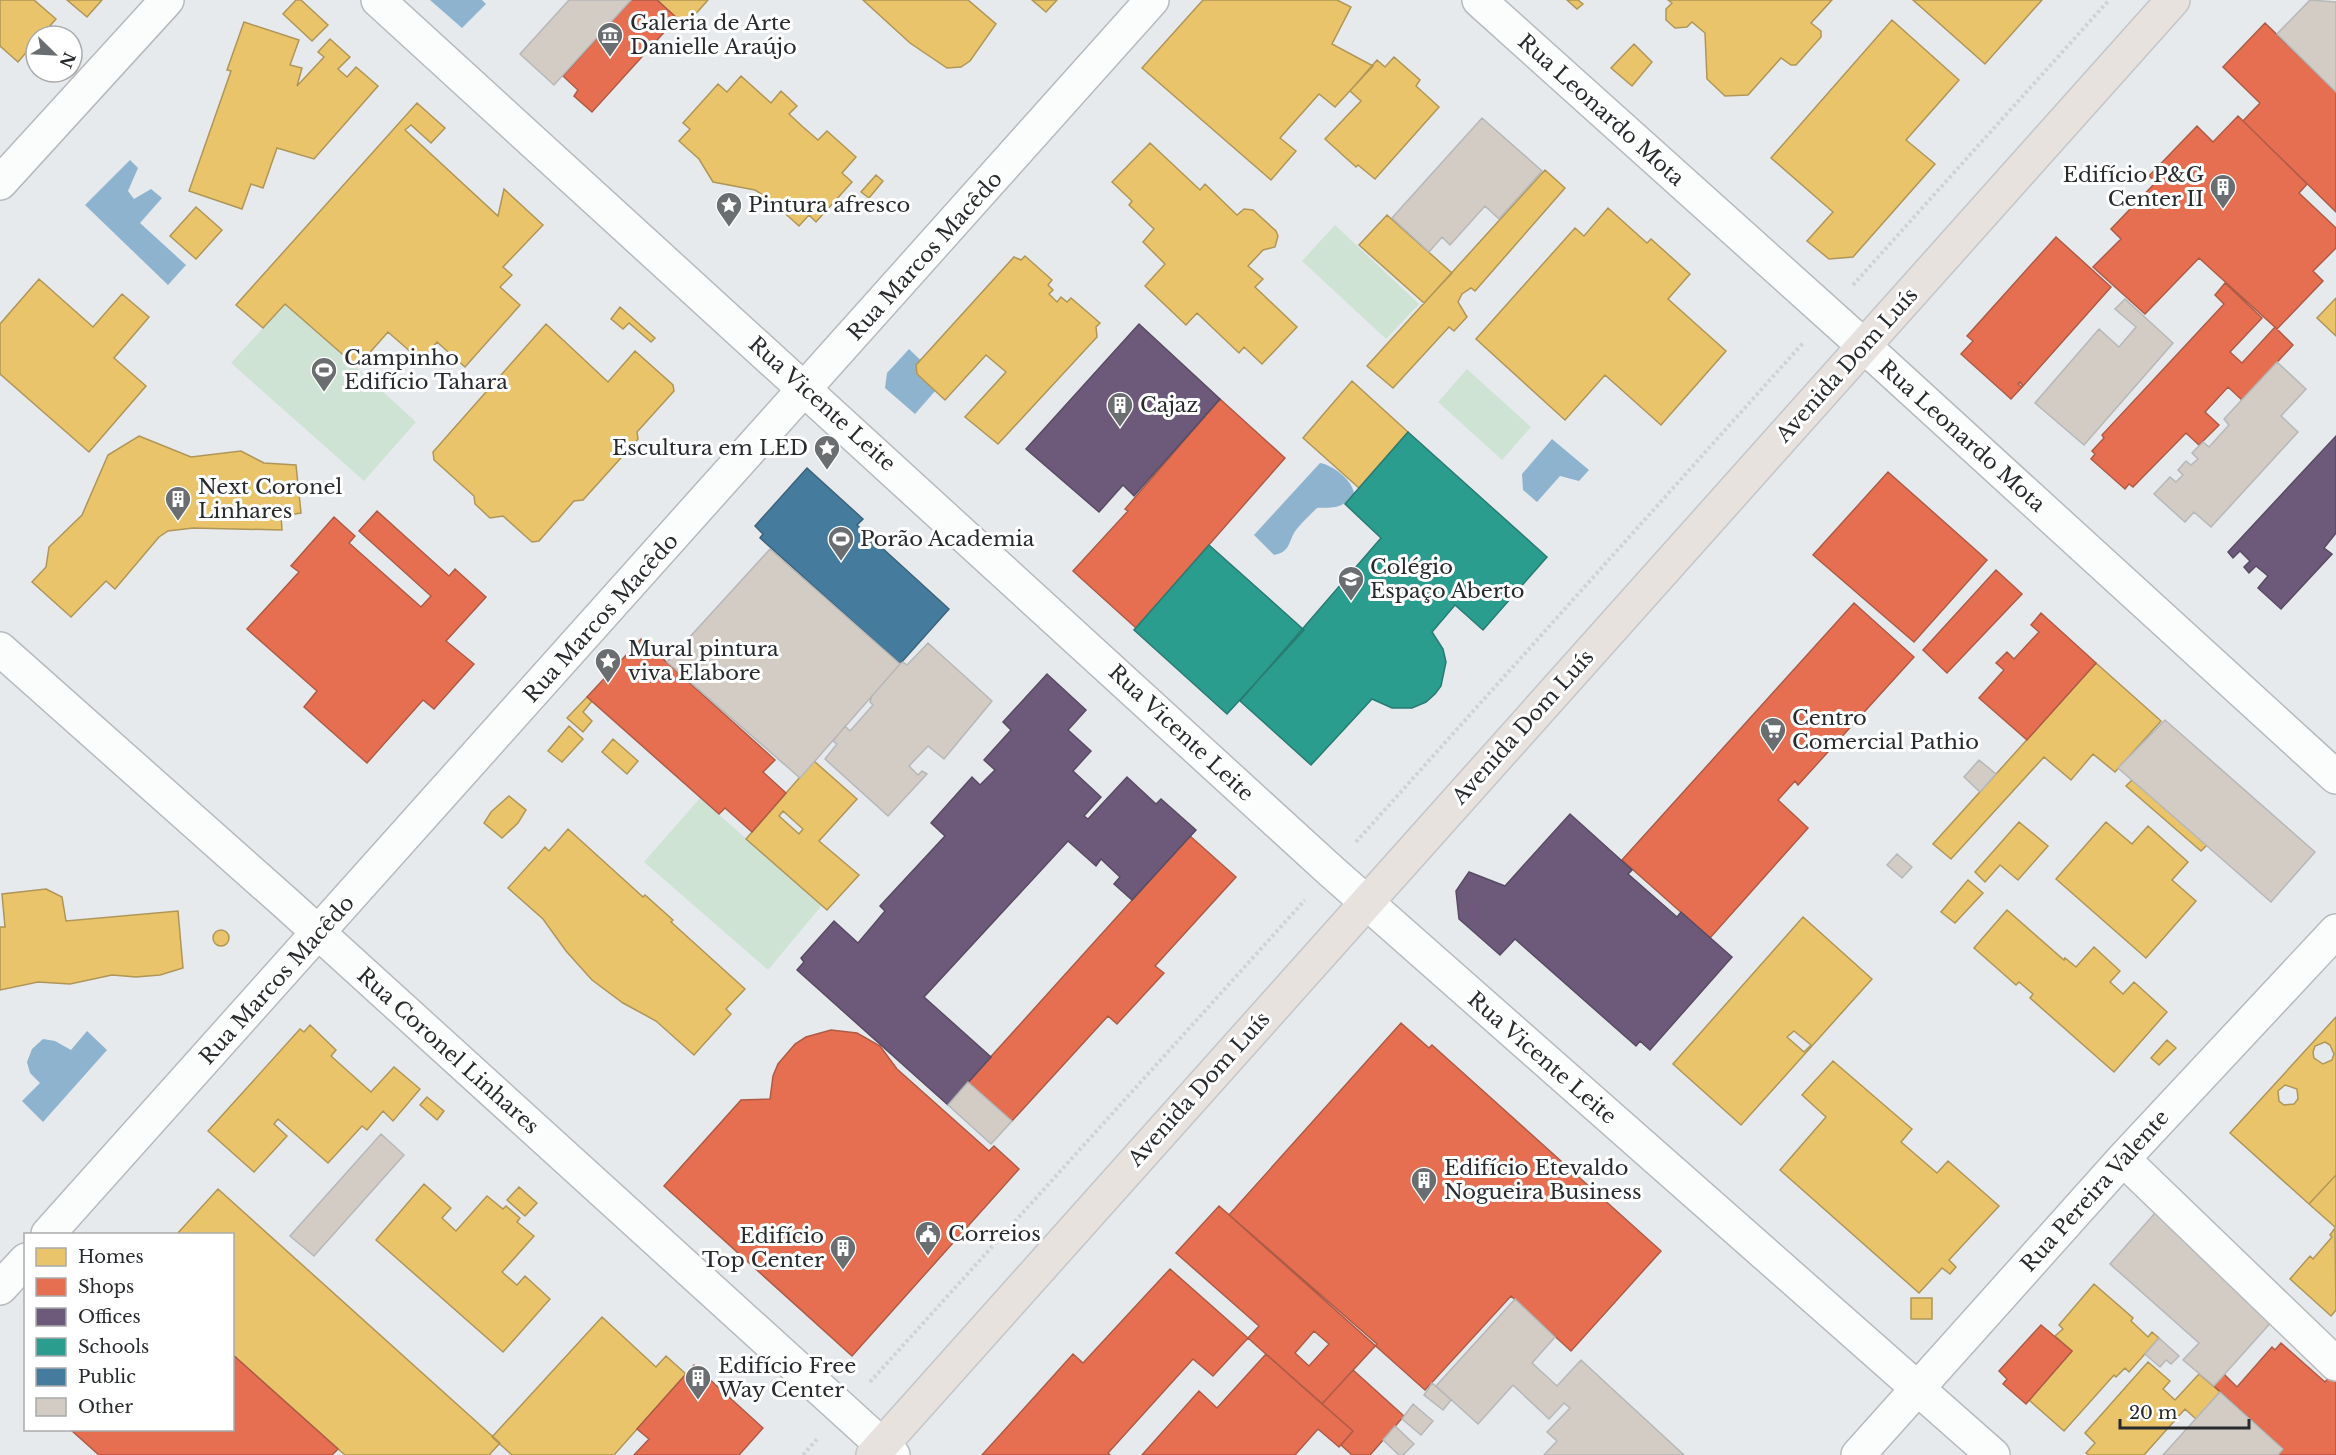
<svg xmlns="http://www.w3.org/2000/svg" width="2336" height="1455" viewBox="0 0 2336 1455" font-family="'Libre Baskerville',serif">
  <style>
    .green { fill: #cee3d4 }
    .water { fill: #8eb3ce }
    .homes { fill: #e9c46a; stroke: #af9658; stroke-width: 1.5; fill-rule: evenodd }
    .shops { fill: #e76f51; stroke: #ae5b46; stroke-width: 1.5; fill-rule: evenodd }
    .offices { fill: #6d597a; stroke: #584b63; stroke-width: 1.5 }
    .schools { fill: #2a9d8f; stroke: #297b72; stroke-width: 1.5 }
    .public { fill: #457b9d; stroke: #3c637b; stroke-width: 1.5 }
    .building { fill: #d3ccc5; stroke: #b6b7b7; stroke-width: 1.5 }
    .lines { fill: none; stroke-linecap: round; stroke-linejoin: round }
    .minor-casing { stroke: #b7babd; stroke-width: 36 }
    .major-casing { stroke: #c3c5c7; stroke-width: 36 }
    .path { stroke: #d1d2d3; stroke-width: 4; stroke-dasharray: 3 3; stroke-linecap: butt }
    .minor { stroke: #fbfcfc; stroke-width: 33 }
    .major { stroke: #e8e2df; stroke-width: 33 }
    .labels { text-anchor: middle; dominant-baseline: central; stroke-width: 6; stroke-linejoin: round; paint-order: stroke }
    .poi-label { font-size: 21px; fill: #282b2d; stroke: #fff; text-anchor: start }
    .street-label { font-size: 21px; fill: #282b2d; stroke: #fff }
  </style>
  <rect width="100%" height="100%" fill="#e6eaed"/>
  <path class="green" d="M1335,225L1419,304L1386,339L1302,261Z
    M286,303L416,422L364,481L231,363Z
    M1467,369L1531,427L1502,460L1438,402Z
    M700,798L822,905L768,970L644,862Z"/>
  <path class="water" d="M430,0H482L486,4L462,28Z
    M130,160L138,168L128,191L134,199L151,189L162,198L140,223L186,265L168,285L85,205Z
    M909,349L943,382L915,414L885,388L887,373Z
    M1552,439L1589,470L1579,481L1560,476L1537,502L1523,490L1522,474Z
    M1320,463C1333,465 1352,480 1354,493C1342,510 1334,507 1317,508C1310,515 1302,522 1296,530C1288,541 1291,552 1274,555L1254,535Z
    M87,1031L107,1050L43,1122L22,1101L40,1083L30,1073L27,1062L32,1049L43,1039L55,1041L71,1050Z"/>
  <path class="homes" d="M0,0H34L56,19L41,36H36V41L18,62L0,46Z
    M67,0H102L87,17Z
    M296,0H301L328,25L312,41L283,14Z
    M657,0H708L685,26Z
    M863,0H968L996,24L970,61L961,67L947,68L910,43Z
    M1032,0H1057L1046,12Z
    M1203,0H1337L1351,7L1332,44L1373,66L1335,107L1319,94L1280,138L1296,151L1271,180L1142,68Z
    M1567,0H1578L1583,4L1577,9Z
    M1668,0H1832L1811,23L1821,31V37L1796,65H1791L1781,58L1748,95L1725,96L1707,79L1705,33L1692,22L1687,27L1675,28L1666,20V9L1672,3Z
    M1913,0H2042L1985,64Z
    M1892,20L1959,80L1906,140L1935,164L1853,257L1829,259L1807,241L1833,212L1771,158Z
    M244,22L299,40L290,65L302,68L297,86L324,57L318,52L330,39L350,57L338,69L347,77L356,67L378,86L314,159L277,148L263,188L251,184L242,209L189,191L231,71L227,70Z
    M1634,44L1652,62L1632,86L1611,68Z
    M1394,57L1420,80L1416,86L1439,107L1375,179L1358,165L1356,167L1325,139L1361,101L1350,91L1377,60L1385,67Z
    M741,76L771,103L781,91L797,106L789,114L803,127L818,140L827,131L856,157L842,173L852,182L816,222L809,215L799,226L768,198L755,190L713,182L699,159L679,141L690,129L683,123L718,84L727,92Z
    M417,103L445,128L431,143L411,125L405,130L498,216L504,189L543,225L503,267L512,275L500,287L520,305L465,367L437,342L421,361L388,332L357,367L285,304L263,328L236,305Z
    M1150,143L1200,190L1205,184L1237,215L1244,209L1253,210L1276,231L1278,236L1275,247L1263,250L1248,266L1263,279L1255,287L1297,327L1262,364L1244,347L1239,353L1197,313L1186,325L1145,286L1165,264L1143,242L1154,229L1129,205L1132,201L1112,182Z
    M1545,170L1565,188L1475,291L1471,288L1462,294L1458,302L1467,317L1454,331L1449,327L1393,388L1367,366Z
    M876,175L883,181L869,198L861,192Z
    M196,207L222,230L196,259L170,236Z
    M1608,208L1647,243L1651,239L1690,274L1668,299L1726,351L1661,425L1605,375L1565,420L1476,339L1575,228L1584,236Z
    M1387,215L1452,273L1424,303L1359,245Z
    M1025,256L1052,280L1048,285L1053,290L1049,294L1057,302L1061,297L1067,302L1071,298L1100,323L1096,327L1097,337L998,444L965,417L1006,372L986,355L945,400L917,374L916,365L1014,257L1021,260Z
    M39,279L93,327L122,294L149,317L114,358L146,386L89,452L0,374V324Z
    M2336,298V336L2317,318Z
    M620,307L655,338L651,342L629,323L623,329L611,319Z
    M546,324L608,382L635,351L673,385L674,391L637,432L638,439L583,500L574,501L539,541L532,542L503,516L490,518L475,504L474,496L434,460L433,452Z
    M1352,381L1408,432L1359,488L1303,438Z
    M139,436L191,457L241,451L264,463L296,465L301,513L281,516L282,530L193,528L168,531L159,537L115,589L106,581L71,617L32,582L46,567L49,547L82,515L108,455Z
    M2096,663L2161,721L2115,772L2093,754L2071,780L2044,757L1951,859L1933,844Z
    M587,697L592,701L583,712L592,721L583,732L567,718Z
    M569,726L583,739L562,762L548,751Z
    M613,739L638,761L627,774L602,752Z
    M814,761L857,799L819,841L859,875L827,910L746,839ZM783,811L803,829L799,834L779,816Z
    M2132,780L2207,845L2201,851L2126,786Z
    M509,796L526,810L518,823L502,838L484,823L491,812Z
    M2019,822L2048,846L2018,880L2000,865L1985,882L1975,872Z
    M2106,822L2132,844L2148,826L2188,862L2172,880L2196,901L2146,958L2056,879Z
    M568,829L643,897L645,895L673,920L671,922L745,989L726,1009L731,1014L694,1055L656,1021L623,1003L592,980L566,951L543,919L508,888L545,847L549,851Z
    M1968,880L1983,893L1955,923L1941,912Z
    M46,889L62,897L66,921L178,911L183,968L160,975L136,977L112,975L70,984L38,982L0,990V927H5L2,894Z
    M2007,910L2064,960L2065,958L2076,967L2094,947L2120,971L2110,982L2123,994L2134,982L2167,1012L2114,1072L2030,998L2033,994L2019,982L2016,985L1974,948Z
    M1803,917L1872,979L1741,1125L1673,1064ZM1794,1031L1811,1045L1804,1052L1787,1037Z
    M213 938a8 8 0 1 1 16 0a8 8 0 1 1-16 0Z
    M2336,1017V1175L2309,1204L2230,1133ZM2325,1042L2330,1045L2334,1054L2332,1060L2323,1064L2314,1058L2313,1052L2315,1046ZM2285,1085L2297,1089L2298,1099L2294,1104L2284,1105L2279,1101L2278,1091Z
    M310,1025L336,1050L331,1056L371,1092L394,1067L420,1089L393,1121L383,1111L367,1130L362,1126L328,1163L278,1119L274,1124L287,1136L254,1172L208,1131L300,1029L304,1032Z
    M2167,1040L2176,1048L2159,1065L2151,1058Z
    M1833,1061L1912,1129L1901,1142L1937,1173L1948,1161L1999,1206L1949,1260L1956,1267L1950,1274L1942,1268L1919,1293L1780,1170L1826,1117L1802,1095Z
    M427,1097L444,1111L437,1120L420,1105Z
    M2336,1175V1226L2335,1227L2309,1204Z
    M424,1184L451,1208L442,1218L456,1231L487,1196L503,1209L506,1206L520,1218L517,1222L534,1236L502,1272L517,1285L525,1276L550,1299L503,1352L376,1240Z
    M519,1187L537,1203L525,1216L507,1200Z
    M218,1189L500,1443L489,1455H345L232,1354V1234H177Z
    M2335,1228L2336,1310L2331,1316L2290,1279L2310,1256L2313,1259L2332,1237L2330,1235Z
    M2094,1284L2133,1318L2131,1321L2148,1337L2152,1332L2159,1338L2129,1372L2125,1368L2116,1377L2114,1375L2064,1431L2029,1400L2072,1351L2055,1336L2063,1329L2059,1325Z
    M1911,1298H1932V1319H1911Z
    M602,1317L656,1367L666,1356L686,1374L614,1455H512L492,1437Z
    M2148,1362L2170,1381L2163,1389L2175,1400L2199,1374L2220,1392L2196,1419L2185,1409L2144,1455H2089L2086,1453L2095,1443L2085,1433Z"/>
  <path class="shops" d="M631,0H657L677,18L592,112L574,96L578,90L563,76Z
    M2265,23L2336,92V212L2243,121L2260,103L2223,67Z
    M2238,116L2307,184L2299,193L2336,228V248L2313,271L2323,281L2277,329L2199,258L2145,314L2093,267L2121,239L2111,229L2156,182L2149,176L2197,126L2213,142Z
    M2056,237L2111,287L2023,386L2020,382L2018,384L2022,387L2011,399L1961,354L1973,341L1967,336Z
    M2225,283L2262,318L2230,352L2242,363L2275,327L2293,345L2242,400L2228,387L2205,412L2219,425L2199,445L2186,433L2136,484L2133,487L2129,484L2125,489L2091,459L2095,454L2092,451L2104,438L2102,435L2224,304L2215,295Z
    M1220,399L1285,458L1136,628L1073,571L1128,511L1125,509Z
    M1888,472L1987,560L1914,642L1813,555Z
    M377,511L449,576L455,569L486,597L446,641L474,664L434,709L423,700L367,763L304,707L317,691L247,629L299,572L291,566L334,517L355,536L349,543L421,607L431,596L359,531Z
    M1996,570L2022,594L1947,673L1923,650Z
    M1854,603L1914,657L1798,785L1795,781L1778,800L1808,828L1710,938L1622,860Z
    M2041,613L2096,663L2027,740L1979,698L2004,670L1996,663L2007,652L2014,659L2039,632L2031,625Z
    M641,639L775,760L763,772L786,793L752,832L725,808L719,814L587,697Z
    M1190,836L1236,877L1155,966L1164,973L1117,1024L1108,1016L1012,1121L968,1082Z
    M1401,1023L1429,1048L1432,1045L1661,1251L1571,1351L1511,1296L1425,1390L1229,1215Z
    M831,1030L857,1033L880,1046L897,1069L989,1151L994,1146L1019,1169L852,1356L664,1186L741,1100L770,1099L773,1076L778,1064L795,1044L806,1037Z
    M1219,1206L1377,1344L1322,1404L1248,1338L1259,1326L1176,1253ZM1314,1331L1329,1344L1309,1366L1295,1353Z
    M1170,1269L1248,1338L1213,1376L1193,1359L1108,1453L1110,1455H982L1073,1354L1083,1363Z
    M2041,1325L2072,1351L2026,1404L2003,1384L2007,1379L1999,1371Z
    M2281,1343L2325,1382L2333,1372L2336,1375V1455H2278L2283,1449L2214,1386L2224,1374L2237,1387L2272,1347L2275,1350Z
    M232,1354L338,1449L332,1455H99L71,1430H232Z
    M1266,1354L1353,1431L1339,1447L1318,1429L1295,1455H1142L1199,1391L1217,1408Z
    M694,1365L763,1428L739,1455H634L649,1439L637,1429Z
    M1353,1370L1404,1416L1370,1455H1352L1341,1445L1353,1431L1322,1404Z"/>
  <path class="offices" d="M1139,324L1220,399L1134,496L1123,485L1099,512L1026,449Z
    M2336,436V533L2324,548L2332,554L2281,609L2258,588L2268,576L2256,566L2249,573L2244,567L2250,561L2240,551L2233,558L2228,552Z
    M1047,674L1086,710L1068,730L1091,751L1073,771L1101,797L1084,816L1088,819L1127,777L1156,804L1161,799L1196,830L1132,900L1114,884L1120,877L1101,859L1096,866L1068,841L924,997L991,1057L948,1105L797,970L804,962L801,958L834,921L858,943L885,911L880,906L945,836L931,823L972,777L980,785L995,770L984,760L1011,730L1003,722Z
    M1570,814L1632,870L1628,874L1677,917L1681,912L1732,957L1650,1050L1640,1041L1636,1046L1515,939L1500,955L1459,919L1456,891L1469,872L1505,886Z"/>
  <path class="schools" d="M1408,432L1547,557L1483,630L1455,605L1432,632L1443,649L1446,662L1441,686L1435,694L1426,702L1412,708H1392L1372,699L1311,765L1240,701L1381,538L1345,504Z
    M1209,545L1304,630L1227,714L1134,630Z"/>
  <path class="public" d="M807,468L863,519L857,525L949,609L900,664L760,538L763,534L755,526Z"/>
  <path class="building" d="M569,0H631L554,85L520,54Z
    M2310,0L2336,2V92L2277,34Z
    M1482,118L1542,171L1499,219L1485,206L1450,245L1442,237L1429,252L1392,218Z
    M2125,299L2173,343L2084,445L2035,403L2099,329L2119,347L2136,327L2115,309Z
    M2277,362L2306,389L2281,416L2298,432L2211,527L2194,512L2185,522L2154,494L2170,477L2176,482L2183,475L2178,470L2186,461L2191,465L2198,459L2192,453L2203,442L2209,447L2229,425L2224,419Z
    M770,549L900,664L800,778L667,662Z
    M928,643L992,701L944,759L928,746L909,766L918,775L922,771L927,774L888,816L825,759L837,744L833,741L845,726L850,731L873,705L870,702L872,696L900,664L903,662L907,665Z
    M2165,720L2315,852L2271,902L2118,768Z
    M1979,760L1996,774L1980,792L1964,777Z
    M1897,854L1912,867L1902,878L1887,865Z
    M968,1082L1012,1121L991,1144L948,1105Z
    M381,1134L404,1155L314,1256L290,1236Z
    M2155,1213L2274,1319L2214,1386L2183,1360L2199,1343L2110,1264Z
    M1515,1299L1555,1337L1532,1363L1557,1386L1581,1360L1684,1455H1544L1557,1441L1547,1432L1570,1408L1564,1403L1549,1419L1513,1385L1478,1424L1436,1386Z
    M2159,1338L2179,1356L2171,1364L2166,1360L2160,1367L2145,1354Z
    M1432,1383L1451,1400L1443,1410L1424,1395Z
    M2220,1392L2283,1449L2278,1455H2163Z
    M1413,1404L1433,1421L1421,1435L1402,1419Z
    M1395,1426L1414,1444L1403,1455H1399L1383,1440Z"/>
  <g class="lines">
    <g class="minor-casing">
      <path id="minor" d="M378,0L1331,871L1993,1455
        M1479,0L1864,346L2336,777
        M0,183L167,0
        M0,649L288,905L893,1455
        M2123,1159L2336,1364
        M48,1234L1152,0
        M0,1288L26,1260
        M1858,1455L2123,1159L2336,931"/>
    </g>
    <g class="major-casing">
      <path id="major" d="M873,1455L2173,0"/>
    </g>
    <path class="path" d="M1853,285L2109,0
      M1356,842L1803,343
      M870,1382L1305,900
      M803,1455L818,1438"/>
    <use href="#minor" class="minor"/>
    <use href="#major" class="major"/>
  </g>
  <defs>
    <g id="museum-pin" transform="scale(1.35)"><path d="M0 17L-7.5 6A9.5 9.5 0 1 1 7.5 6Z" fill="#6a6e70" stroke="#fff"/><path d="M0-6L6-3V-2H-6V-3ZM-5-1h2V3h-2ZM-1-1h2V3h-2ZM3-1h2V3H3ZM-6 4H6V6H-6Z" fill="#fff"/></g>
    <g id="building-pin" transform="scale(1.35)"><path d="M0 17L-7.5 6A9.5 9.5 0 1 1 7.5 6Z" fill="#6a6e70" stroke="#fff"/><path d="M-4-6H4V6H1V3H-1V6H-4ZM-2.5-4.3h1.7v1.8h-1.7ZM.8-4.3h1.7v1.8H.8ZM-2.5-1h1.7V.8h-1.7ZM.8-1h1.7V.8H.8Z" fill="#fff"/></g>
    <g id="sight-pin" transform="scale(1.35)"><path d="M0 17L-7.5 6A9.5 9.5 0 1 1 7.5 6Z" fill="#6a6e70" stroke="#fff"/><path d="M0-6L1.8-2.2L6-1.7L2.9 1.2L3.7 5.4L0 3.3L-3.7 5.4L-2.9 1.2L-6-1.7L-1.8-2.2Z" fill="#fff"/></g>
    <g id="stadium-pin" transform="scale(1.35)"><path d="M0 17L-7.5 6A9.5 9.5 0 1 1 7.5 6Z" fill="#6a6e70" stroke="#fff"/><path d="M0-5a6.5 5 0 1 0 0 10a6.5 5 0 1 0 0-10ZM-3.5-1.8h7v3.6h-7Z" fill="#fff"/></g>
    <g id="school-pin" transform="scale(1.35)"><path d="M0 17L-7.5 6A9.5 9.5 0 1 1 7.5 6Z" fill="#6a6e70" stroke="#fff"/><path d="M0-5L7-2L0 1L-7-2ZM-4 1L0 2.5L4 1V4Q0 6-4 4Z" fill="#fff"/></g>
    <g id="supermarket-pin" transform="scale(1.35)"><path d="M0 17L-7.5 6A9.5 9.5 0 1 1 7.5 6Z" fill="#6a6e70" stroke="#fff"/><path d="M-6-5.5h2.5l.6 2H6L4.5 2H-2.5L-4.4-4H-6ZM-1.5 3.2a1.3 1.3 0 1 0 .1 0ZM3 3.2a1.3 1.3 0 1 0 .1 0Z" fill="#fff"/></g>
    <g id="civic-pin" transform="scale(1.35)"><path d="M0 17L-7.5 6A9.5 9.5 0 1 1 7.5 6Z" fill="#6a6e70" stroke="#fff"/><path d="M-.6-6.5H3V-4.5H.6V-3L4-1V1h2V6H-6V1h2V-1L-.6-3ZM-1.2 2.5V6h2.4V2.5Z" fill="#fff"/></g>
  </defs>
  <g fill-rule="evenodd">
    <use href="#museum-pin" x="610" y="35"/>
    <use href="#building-pin" x="2223" y="187"/>
    <use href="#sight-pin" x="729" y="205"/>
    <use href="#stadium-pin" x="324" y="370"/>
    <use href="#building-pin" x="1120" y="405"/>
    <use href="#sight-pin" x="827" y="448"/>
    <use href="#building-pin" x="178" y="499"/>
    <use href="#stadium-pin" x="841" y="539"/>
    <use href="#school-pin" x="1351" y="579"/>
    <use href="#sight-pin" x="608" y="661"/>
    <use href="#supermarket-pin" x="1773" y="730"/>
    <use href="#building-pin" x="1424" y="1180"/>
    <use href="#civic-pin" x="928" y="1234"/>
    <use href="#building-pin" x="843" y="1248"/>
    <use href="#building-pin" x="698" y="1378"/>
  </g>
  <g class="labels">
    <g class="poi-label">
      <text x="630" y="23">Galeria de Arte<tspan x="630" dy="24">Danielle Araújo</tspan></text>
      <text x="2204" y="175" text-anchor="end">Edifício P&amp;G<tspan x="2204" dy="24">Center II</tspan></text>
      <text x="748" y="205">Pintura afresco</text>
      <text x="344" y="358">Campinho<tspan x="344" dy="24">Edifício Tahara</tspan></text>
      <text x="1140" y="405">Cajaz</text>
      <text x="808" y="448" text-anchor="end">Escultura em LED</text>
      <text x="198" y="487">Next Coronel<tspan x="198" dy="24">Linhares</tspan></text>
      <text x="860" y="539">Porão Academia</text>
      <text x="1370" y="567">Colégio<tspan x="1370" dy="24">Espaço Aberto</tspan></text>
      <text x="628" y="649">Mural pintura<tspan x="628" dy="24">viva Elabore</tspan></text>
      <text x="1792" y="718">Centro<tspan x="1792" dy="24">Comercial Pathio</tspan></text>
      <text x="1444" y="1168">Edifício Etevaldo<tspan x="1444" dy="24">Nogueira Business</tspan></text>
      <text x="948" y="1234">Correios</text>
      <text x="824" y="1236" text-anchor="end">Edifício<tspan x="824" dy="24">Top Center</tspan></text>
      <text x="718" y="1366">Edifício Free<tspan x="718" dy="24">Way Center</tspan></text>
    </g>
    <g class="street-label">
      <text transform="translate(1601 110) rotate(42)">Rua Leonardo Mota</text>
      <text transform="translate(925 256) rotate(-48)">Rua Marcos Macêdo</text>
      <text transform="translate(1847 365) rotate(-48)">Avenida Dom Luís</text>
      <text transform="translate(822 404) rotate(42)">Rua Vicente Leite</text>
      <text transform="translate(1962 436) rotate(42)">Rua Leonardo Mota</text>
      <text transform="translate(601 618) rotate(-48)">Rua Marcos Macêdo</text>
      <text transform="translate(1523 727) rotate(-48)">Avenida Dom Luís</text>
      <text transform="translate(1181 733) rotate(43)">Rua Vicente Leite</text>
      <text transform="translate(277 980) rotate(-48)">Rua Marcos Macêdo</text>
      <text transform="translate(448 1051) rotate(42)">Rua Coronel Linhares</text>
      <text transform="translate(1542 1058) rotate(41)">Rua Vicente Leite</text>
      <text transform="translate(1199 1089) rotate(-48)">Avenida Dom Luís</text>
      <text transform="translate(2095 1191) rotate(-48)">Rua Pereira Valente</text>
    </g>
  </g>
  <rect x="24" y="1233" width="210" height="198" fill="#ffffff" stroke="#a9aaab" stroke-width="1.5"/>
  <rect x="36" y="1248" width="30" height="18" fill="#e9c46a" stroke="#a9aaab" stroke-width="1.5"/>
  <text x="78" y="1263" font-size="18" fill="#282b2d">Homes</text>
  <rect x="36" y="1278" width="30" height="18" fill="#e76f51" stroke="#a9aaab" stroke-width="1.5"/>
  <text x="78" y="1293" font-size="18" fill="#282b2d">Shops</text>
  <rect x="36" y="1308" width="30" height="18" fill="#6d597a" stroke="#a9aaab" stroke-width="1.5"/>
  <text x="78" y="1323" font-size="18" fill="#282b2d">Offices</text>
  <rect x="36" y="1338" width="30" height="18" fill="#2a9d8f" stroke="#a9aaab" stroke-width="1.5"/>
  <text x="78" y="1353" font-size="18" fill="#282b2d">Schools</text>
  <rect x="36" y="1368" width="30" height="18" fill="#457b9d" stroke="#a9aaab" stroke-width="1.5"/>
  <text x="78" y="1383" font-size="18" fill="#282b2d">Public</text>
  <rect x="36" y="1398" width="30" height="18" fill="#d3ccc5" stroke="#a9aaab" stroke-width="1.5"/>
  <text x="78" y="1413" font-size="18" fill="#282b2d">Other</text>
  <g transform="translate(54 54) rotate(114)"><circle r="28" fill="#ffffff" stroke="#a9aaab" stroke-width="1.5"/>
  <path d="M0-4.5L10 22L0 15L-10 22Z" fill="#6a6e70"/>
  <text y="-9" font-size="16" font-weight="bold" text-anchor="middle" fill="#282b2d">N</text>
  </g>
  <path d="M2120 1419v9h129v-9" fill="none" stroke="#282b2d" stroke-width="3"/>
  <text x="2129" y="1419" font-size="18" fill="#282b2d" stroke="#ffffff" stroke-width="4.5" paint-order="stroke">20 m</text>
</svg>
